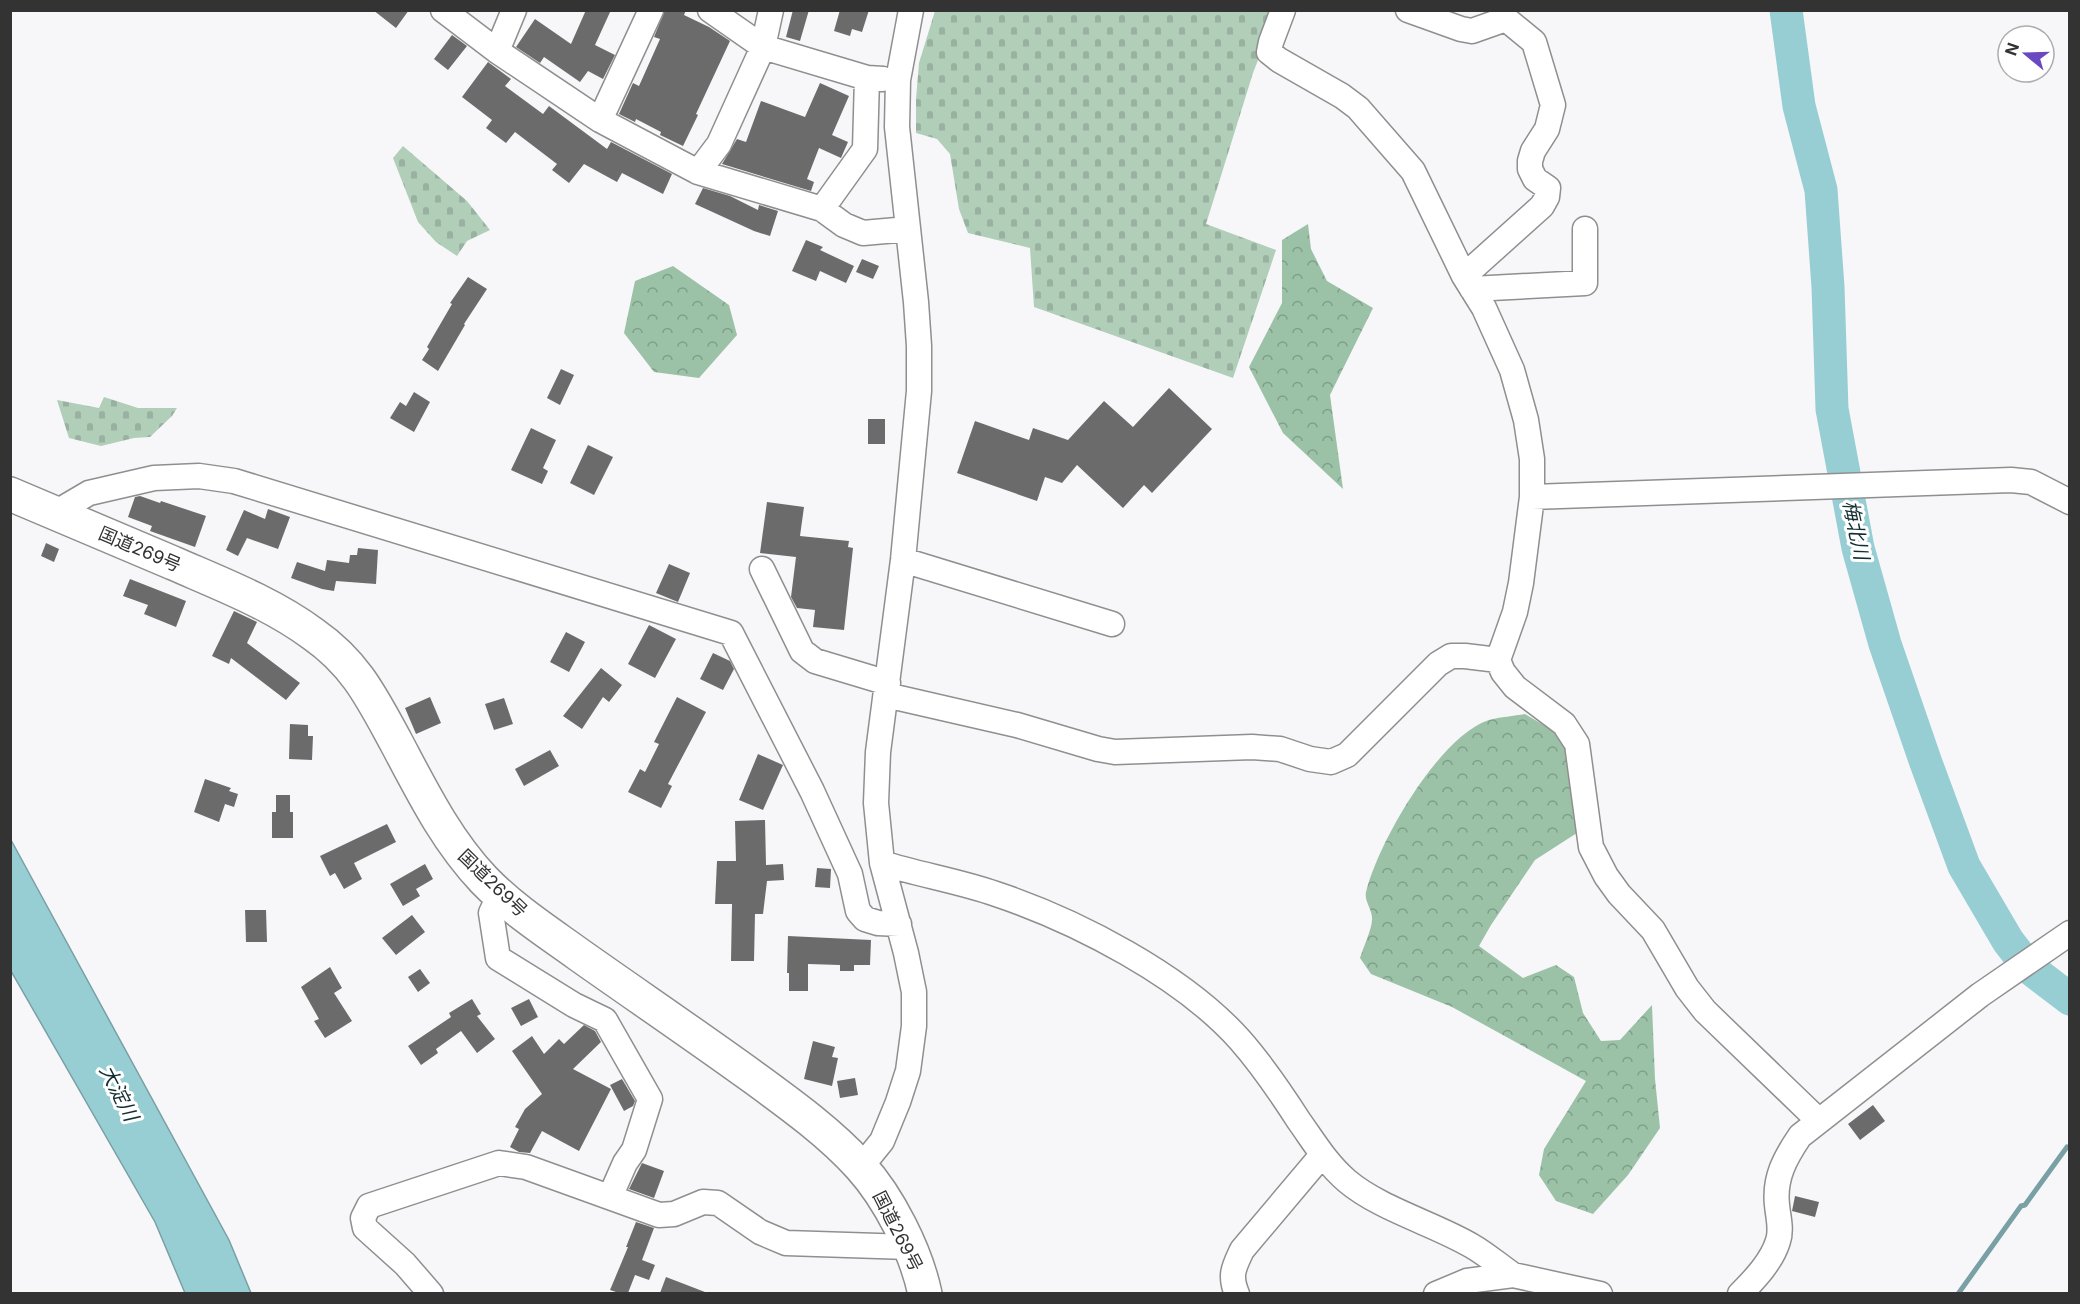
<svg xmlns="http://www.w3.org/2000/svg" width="2080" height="1304" viewBox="0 0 2080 1304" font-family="Inter,'Noto Sans JP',sans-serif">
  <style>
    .forest { fill: url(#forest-crowns) }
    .cemetery { fill: url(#cemetery-stones) }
    .water { fill: #97ced4; stroke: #79a0a4; stroke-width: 1.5 }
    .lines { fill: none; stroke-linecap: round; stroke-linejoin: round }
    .stream { stroke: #79a0a4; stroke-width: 5 }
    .river { stroke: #97ced4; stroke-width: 33 }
    .building { fill: #6c6b6c }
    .minor-casing { stroke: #8f8f90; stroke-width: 27 }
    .highway-casing { stroke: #8f8f90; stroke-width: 36 }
    .minor { stroke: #fff; stroke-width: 24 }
    .highway { stroke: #fff; stroke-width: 33 }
    .labels { text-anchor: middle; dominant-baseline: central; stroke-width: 6; stroke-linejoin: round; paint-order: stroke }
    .street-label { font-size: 18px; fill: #333334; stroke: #fff }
    .water-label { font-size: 20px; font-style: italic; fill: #122e31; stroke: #fff }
  </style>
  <defs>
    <pattern id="forest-crowns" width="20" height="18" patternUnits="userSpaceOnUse" patternTransform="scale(1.5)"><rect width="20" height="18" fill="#9bc2a7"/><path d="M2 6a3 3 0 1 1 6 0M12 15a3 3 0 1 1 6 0" fill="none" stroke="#7f9e89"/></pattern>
    <pattern id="cemetery-stones" width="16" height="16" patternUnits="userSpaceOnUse" patternTransform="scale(1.5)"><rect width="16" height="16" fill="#b1ceb9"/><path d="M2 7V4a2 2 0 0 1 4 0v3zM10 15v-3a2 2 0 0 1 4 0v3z" fill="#99b1a0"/></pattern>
  </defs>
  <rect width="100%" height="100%" fill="#f7f7f9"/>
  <path class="forest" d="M1308,224L1311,249L1327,281L1373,308L1330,395L1343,489L1283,433L1249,367L1282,303V240Z
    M673,266L729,305L737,335L699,378L654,372L624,333L635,281Z
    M1525,714L1552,730L1566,746L1580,831L1535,860L1491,925L1479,946L1523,978L1556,965L1574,977L1583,1013L1601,1041L1620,1040L1652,1005L1655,1079L1660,1128L1628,1175L1593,1214L1556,1201L1539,1175L1544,1149L1586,1081L1452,1007L1371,974L1360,958C1363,948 1373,927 1372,918C1372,909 1364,901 1366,892C1378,843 1439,736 1489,720C1500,717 1514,716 1525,714Z"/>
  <path class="cemetery" d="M935,11H1277L1253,73L1206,224L1276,250L1233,378L1034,307L1030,248L968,233L959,209L950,154L937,139L916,133V99L919,63Z
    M403,146L467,201L490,230L467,241L457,256L436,242L418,222L393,158Z
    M104,397L138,408H177L172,416L150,437L134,438L101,446L69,438L57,400L99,408Z"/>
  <path class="water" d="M11,840L229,1240L251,1293H185L155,1222L11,971Z"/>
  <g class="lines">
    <path class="stream" d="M1958,1294L2021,1206L2025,1205L2067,1147"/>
    <path class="river" d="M1786,10L1799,106L1821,190L1828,287L1832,409L1858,548L1885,644L1926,763L1964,866L2008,941L2028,967L2070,999"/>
  </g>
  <path class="building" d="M373,10H409L396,28Z
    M586,10H611L595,45L615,55L603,79L588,71L580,82L544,57L540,63L516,47L535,19L571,44Z
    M665,10H686L684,15L709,27L730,41L696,114L698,115L683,146L660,135L661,132L636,119L635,122L619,114L633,83L639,86L660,39L654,37Z
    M793,10H809L800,41L786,37Z
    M840,10H869L862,32L852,29L850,36L834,31Z
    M452,35L467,46L448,70L434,59Z
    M488,62L511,79L505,86L543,114L549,106L607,149L611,142L672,174L663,194L622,173L617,182L584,164L569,183L552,170L557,164L515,132L506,143L486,128L492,120L462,97Z
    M820,83L849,96L832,135L848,142L841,158L819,148L807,179L814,182L811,191L722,164L737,139L746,142L761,101L805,117Z
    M703,188L730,196L758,210L759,205L778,211L770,236L754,231L695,204Z
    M806,240L823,247L820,250L854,266L846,283L820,271L816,281L792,271Z
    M862,259L879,266L873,279L856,272Z
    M468,277L487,289L464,324L465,325L438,371L422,360L429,349L427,347L452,304L450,303Z
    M561,369L574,375L560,405L547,398Z
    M1169,388L1212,429L1152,493L1144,485L1123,508L1077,465L1062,483L1045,477L1037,501L957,473L975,421L1029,440L1033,428L1068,440L1104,401L1133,427Z
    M414,392L430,402L414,432L390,418L400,402L406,406Z
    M868,419H885V444H868Z
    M531,428L556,440L543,468L548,471L542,484L511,470Z
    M588,445L613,457L594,495L570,483Z
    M140,496L160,503L161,501L206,516L195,547L150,531L152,526L128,517L135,497Z
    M767,502L804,507L800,536L849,541L848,547L853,548L844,630L813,627L815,610L797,608L791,597L796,557L760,553Z
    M268,509L290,517L278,549L247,538L238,556L226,550L244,510L265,519Z
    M46,543L59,549L54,562L41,556Z
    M358,548L378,550L376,584L336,581L334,591L322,589L291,578L297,562L325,571L327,560L349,563L350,555H357Z
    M669,564L690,573L678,602L656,593Z
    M130,579L186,601L176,627L144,614L148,605L123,596Z
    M234,611L257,622L247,643L300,683L286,700L231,658L229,664L212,656Z
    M649,625L676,639L655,678L628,664Z
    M566,632L585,642L569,672L550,662Z
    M713,653L730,661L734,669L723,690L700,679Z
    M601,668L622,685L609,702L603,697L582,729L563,716Z
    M430,697L441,723L416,734L405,708Z
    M677,697L706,712L668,784L672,786L661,808L628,792L640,769L645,772L659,744L654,742Z
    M504,698L513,724L494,730L485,704Z
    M290,724L308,725V736H313L312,760L289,759Z
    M550,750L559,766L524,786L515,769Z
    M758,754L783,765L763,810L739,800Z
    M205,779L231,788L229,791L238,794L234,807L225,804L219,822L194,812Z
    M276,795H290V812H293V838H272V812H276Z
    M765,820L766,865L783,864L784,880L767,881L763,914H755L754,961H731L732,904H715L717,861H736L735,821Z
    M387,824L396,842L354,863L362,879L344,889L335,873L330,876L320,856Z
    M425,864L433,879L416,889L420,896L403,906L390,884Z
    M817,868L831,869L830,888L815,887Z
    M245,910H266L267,942H246Z
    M412,915L425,932L396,955L382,938Z
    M788,936L871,940L870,965H854V971H840V965L808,964V991H789V973H787Z
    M330,967L342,988L334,993L352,1021L325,1038L314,1021L319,1019L301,987Z
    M420,969L430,983L418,992L408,977Z
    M472,999L481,1014L477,1016L495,1039L477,1053L461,1031L436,1049L438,1053L421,1065L408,1046L451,1017L449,1013Z
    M529,999L538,1017L521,1026L511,1008Z
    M584,1025L595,1031L601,1042L573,1069L611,1089L579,1151L542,1131L530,1153L519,1152L510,1147L519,1129L515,1127L525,1109L542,1094L512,1051L532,1036L544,1054L559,1039L564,1044Z
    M813,1041L835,1047L832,1057L838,1058L832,1086L804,1079Z
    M855,1078L858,1095L840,1098L837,1081Z
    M622,1079L635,1101L633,1106L624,1111L610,1085Z
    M1873,1105L1885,1121L1860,1140L1848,1124Z
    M642,1163L664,1171L654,1198L629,1189Z
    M1795,1196L1819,1202L1815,1217L1792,1211Z
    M636,1222L654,1228L642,1260L655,1265L649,1280L635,1275L628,1293H619L610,1290L628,1247H626Z
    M666,1277L705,1292V1293H660Z"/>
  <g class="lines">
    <g class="minor-casing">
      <path id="minor" d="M443,10L497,51L600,120L698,172L719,144L763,47L771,10
        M710,10L763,47L867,78L883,79
        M1283,10L1271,42L1269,52L1279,60L1342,96L1358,108L1413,171L1464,276L1484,308L1512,370L1526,420L1532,459V497L1521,583L1515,612L1498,660L1503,672L1515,687L1564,724L1577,744L1591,847L1606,876L1619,894L1653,930L1687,988L1705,1011L1819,1121
        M1408,10L1461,29L1472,31L1506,19L1534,42L1553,105L1547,129L1533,151L1530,161V169L1535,179L1548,188L1547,197L1542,206L1464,276
        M497,51L514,10
        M867,78L865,149L822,209L844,225L863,233L908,229
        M600,120L651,10
        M698,172L822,209
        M1472,289L1585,283V229
        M1532,497L2011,480L2031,482L2070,502
        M55,513L89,493L154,478L199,476L234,481L731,633L812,791L850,874L858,911L865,919L878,923L899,924
        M903,560L1112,624
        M762,569L802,651L815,661L888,683
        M886,695L1017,725L1098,749L1115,752L1252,747L1280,749L1310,759L1331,762L1347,755L1438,664L1451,656H1465L1498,660
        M882,863C920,875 959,881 996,894C1077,921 1183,976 1240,1040C1262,1065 1281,1093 1299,1121C1314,1142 1327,1164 1347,1181C1380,1209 1435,1224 1472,1246C1486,1254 1500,1266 1513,1275
        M500,894L491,913L498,958L574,1005L605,1020L650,1099L634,1150L625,1163L610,1197
        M861,1167L882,1141L898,1102L908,1071L914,1026V992L906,953L882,863L876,803L878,752L903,560L919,391V346L916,302L897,127L898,80L911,10
        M431,1294L405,1264L365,1228L363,1218L369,1206L499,1163L526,1167L659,1215L674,1214L703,1202L718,1203L760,1232L786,1243L909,1247
        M1237,1294C1229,1275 1234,1267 1242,1250L1322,1155
        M1436,1294L1467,1281L1513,1275L1600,1294
        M1740,1294C1755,1279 1772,1261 1778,1241C1782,1229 1778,1217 1777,1205C1774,1178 1785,1158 1800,1136L1980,995L2070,933"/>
    </g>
    <g class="highway-casing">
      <path id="highway" d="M10,494C65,517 119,540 173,563C221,584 271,603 313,634C356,664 372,698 396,742C422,791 446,840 484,880C512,909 546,931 578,954C636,995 695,1035 753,1077C790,1104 829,1132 860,1166C889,1198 916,1251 925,1294"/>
    </g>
    <use href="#minor" class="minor"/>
    <use href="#highway" class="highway"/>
  </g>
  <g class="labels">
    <g class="street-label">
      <text transform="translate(140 549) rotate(23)">国道269号</text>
      <text transform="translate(493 883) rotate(44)">国道269号</text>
      <text transform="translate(898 1231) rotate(63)">国道269号</text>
    </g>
    <g class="water-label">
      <text transform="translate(1856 530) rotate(78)">梅北川</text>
      <text transform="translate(119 1093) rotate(63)">大淀川</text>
    </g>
  </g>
  <rect width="2080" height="1304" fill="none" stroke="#333334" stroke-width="24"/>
  <g transform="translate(2026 54) rotate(289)"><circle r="28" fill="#ffffff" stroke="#adadae" stroke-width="1.5"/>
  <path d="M0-4.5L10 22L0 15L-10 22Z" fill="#6948c1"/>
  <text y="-9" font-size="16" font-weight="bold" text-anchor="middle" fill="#333334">N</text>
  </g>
</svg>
